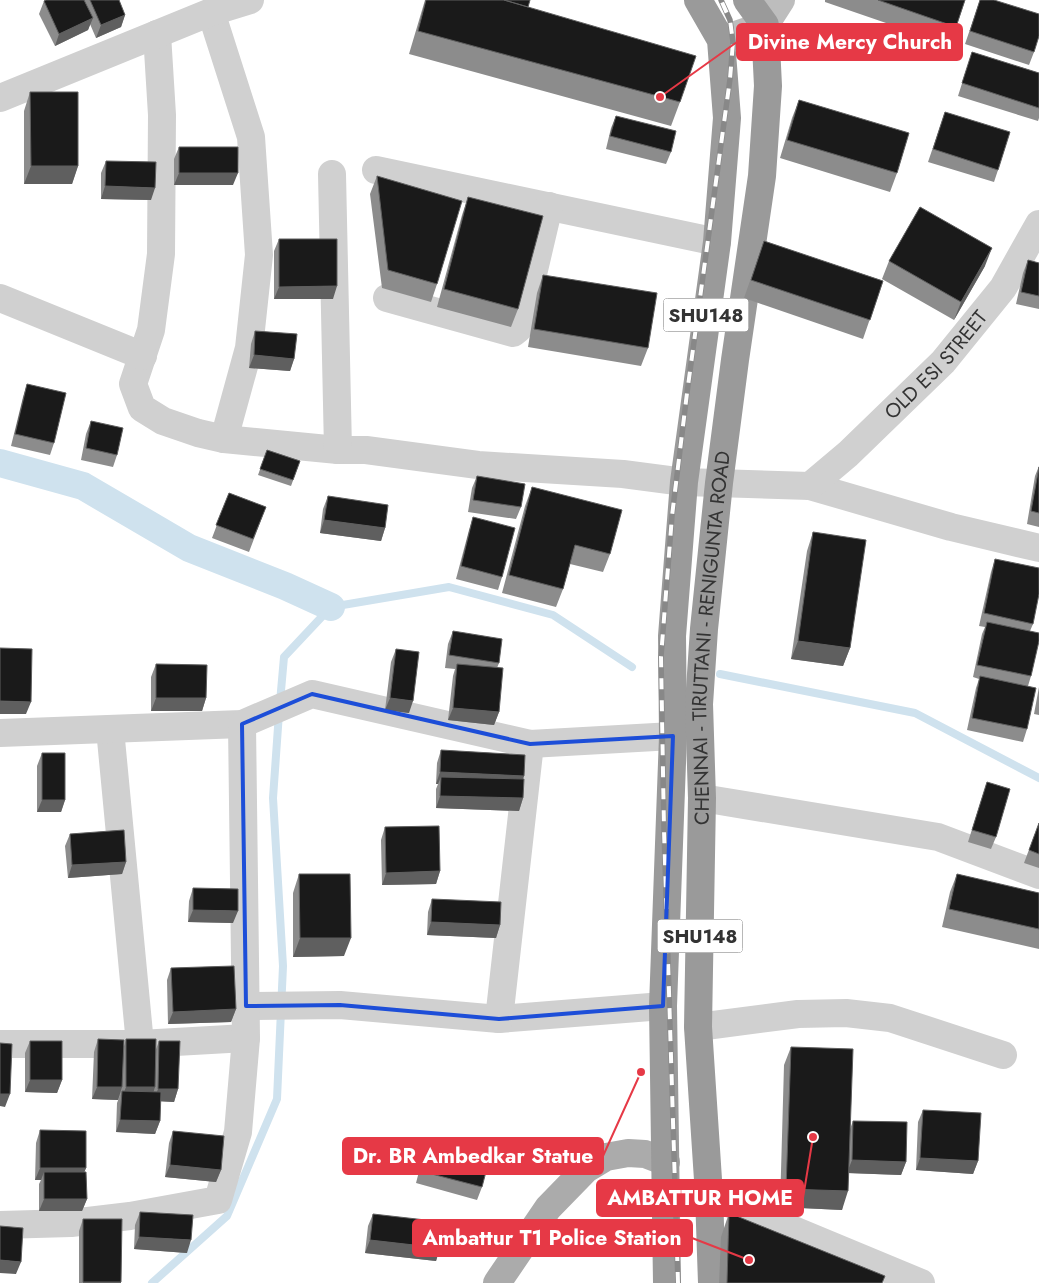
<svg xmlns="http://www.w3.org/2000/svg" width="1039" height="1283" viewBox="0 0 1039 1283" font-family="Jost,sans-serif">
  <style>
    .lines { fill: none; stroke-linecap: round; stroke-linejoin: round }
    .stream { stroke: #cfe2ee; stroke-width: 8 }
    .canal { stroke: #cfe2ee; stroke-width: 28 }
    .street { stroke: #d0d0d0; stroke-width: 28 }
    .secondary { stroke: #bdbdbd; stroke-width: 28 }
    .primary { stroke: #ababab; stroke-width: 28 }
    .highway { stroke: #9a9a9a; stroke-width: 28 }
    .rail-casing { stroke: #888; stroke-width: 5.5 }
    .rail { stroke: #fff; stroke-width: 4; stroke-dasharray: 11; stroke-linecap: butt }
    .wall { fill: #8c8c8c }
    .shaded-wall { fill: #5f5f5f }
    .building { fill: #1a1a1a; stroke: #5f5f5f }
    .marked { fill: none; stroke: #1d4ed8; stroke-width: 4; stroke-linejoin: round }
    .labels { text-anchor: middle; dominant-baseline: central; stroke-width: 5; stroke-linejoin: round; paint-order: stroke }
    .shield { fill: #fff; stroke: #707070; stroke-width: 1 }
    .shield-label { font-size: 19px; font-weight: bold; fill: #333 }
    .street-label { font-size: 20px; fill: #333; stroke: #fff }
    .leader { fill: none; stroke: #e63946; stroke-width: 2 }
    .callout-dot { fill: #e63946; stroke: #fff; stroke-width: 2 }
    .callout { fill: #e63946; stroke: #e63946; stroke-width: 2 }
    .callout-label { font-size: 21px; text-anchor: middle; font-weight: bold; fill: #fff }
  </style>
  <rect width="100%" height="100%" fill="#fff"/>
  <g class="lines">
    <path class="stream" d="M720,674L915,713L1039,778
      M280,702L284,657L331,607L449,587L553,615L632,667
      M152,1283L227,1216L277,1099L283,966L273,798L279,713"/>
    <path class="canal" d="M0,463L83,486L189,548L285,586L331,607"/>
    <g class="street">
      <path d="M211,12L251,137L259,255L249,348L224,439"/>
      <path d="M157,34L162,115L161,254L151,330L133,384L142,408L163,421L198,433L224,439L338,450H366L478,465L623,474L684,482L810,486L951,527L1039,548"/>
      <path d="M0,98L211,12L250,0"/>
      <path d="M376,170L717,242"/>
      <path d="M332,174L338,450"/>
      <path d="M0,298L143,356"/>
      <path d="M387,298L513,333L518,329L522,321L549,206"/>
      <path id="s1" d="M810,486L848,454L943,362L1003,288L1039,224"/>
      <path d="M110,729L140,1044"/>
      <path d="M0,733L242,724L312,694L530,744L673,736"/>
      <path d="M702,798L938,837L1039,875"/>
      <path d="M246,1006L340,1005L499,1019L663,1006"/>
      <path d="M499,1019L530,744"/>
      <path d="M698,1027L798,1014L846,1013L890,1018L1003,1055"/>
      <path d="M0,1044H140L246,1038"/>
      <path d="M709,1195L921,1283"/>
      <path d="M0,1225L71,1223L130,1216L218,1200L238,1132L246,1038L242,724"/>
    </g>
    <path class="secondary" d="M721,40L765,25L781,0"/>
    <path class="primary" d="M497,1283L548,1208L586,1169L606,1157L628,1153L645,1154L666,1162"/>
    <g class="highway">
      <path d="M667,1283L663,1006L673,736L672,636L684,482L717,242L727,118L721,40L698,0"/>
      <path id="s2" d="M712,1283L709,1195L698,1027L702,798L699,704L704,629L719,483L735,360L762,176L768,86L765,25L747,0"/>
    </g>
    <g class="rail-casing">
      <path id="rail" d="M678,1283L664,830L661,657L672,516L687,393L730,79L733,42L730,20L721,0"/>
    </g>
    <use href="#rail" class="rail"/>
  </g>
  <path class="wall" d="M46,0H119L125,15L121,27L96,38L90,24L88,30L55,46L39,14L44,1Z
    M425,0H530L528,7L680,102L671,126L409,54Z
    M825,0H965L950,45L825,2Z
    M980,0L1034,52L1029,65L965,44Z
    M972,52L1039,73V118L1038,121L958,96Z
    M30,92L78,166L72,184H24V111Z
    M799,100L897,173L890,192L780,158L792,118Z
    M945,112L998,170L994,182L928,162Z
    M616,116L671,152L666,164L606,149L611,128Z
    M179,147L233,185H174V159Z
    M106,161L151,200L101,199V173Z
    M377,176L437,284L431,302L382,288L370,194Z
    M468,197L518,309L511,327L437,307L462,215Z
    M279,239L333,299H274V251Z
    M764,241L883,281L863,339L744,298Z
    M1028,260L1039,263V309L1016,304L1023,273Z
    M889,261L985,266L954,320L882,279Z
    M543,275L648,348L641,366L528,347L537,293Z
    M255,331L294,359L290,371L249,368L251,344Z
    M27,384L54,443L50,455L11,446L23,397Z
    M91,421L117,455L113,467L81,460L86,434Z
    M267,450L300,461L291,486L258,475Z
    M1039,466V527L1027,524L1035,476Z
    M477,476L521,507L516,519L468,512L472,488Z
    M532,487L610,554L603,572L570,564L563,589L556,607L502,593L525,506Z
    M229,493L266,507L249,552L212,538Z
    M328,496L385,528L381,541L320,533L323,509Z
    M473,517L502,577L498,590L456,579L469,530Z
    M813,532L850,648L843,666L791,659L807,551Z
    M995,559L1033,624L1030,631L1031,676L1028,686L1027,729L1023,742L967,730L976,688L979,679L973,677L982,634L985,627L979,626L991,572Z
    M453,631L499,663L497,668L499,712L494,725L448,720L453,676L455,669L445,668L448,644Z
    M396,649L409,713L385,710L391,662Z
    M156,664L206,698L202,711H151V677Z
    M1039,687V715L1034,714Z
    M441,750L524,776L523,779V798L519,811L436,808V789L438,784H436L437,763Z
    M42,753L65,800L61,812H37V766Z
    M987,782L996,837L991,849L968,842Z
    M1039,823V868L1024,863Z
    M385,827L440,871L436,884L382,885L381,840Z
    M70,834L126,862L122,874L68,878L65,846Z
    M299,874L344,956L293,957V893Z
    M957,874L1039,893V949L942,927L950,892Z
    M193,888L233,923L188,922L189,901Z
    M432,899L500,925L496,938L427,935L428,912Z
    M171,968L236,1009L231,1022L168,1024L167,980Z
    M98,1039L124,1046L126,1039L155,1052L159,1041L178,1089L174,1102L160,1101V1121L155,1134L116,1132L117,1103L122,1090L118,1100L92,1099L94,1052Z
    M30,1041L62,1080L57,1093L25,1092V1053Z
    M791,1047L850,1129L853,1121L906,1162L901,1175L849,1173L842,1210L780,1207L784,1065Z
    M923,1110L978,1161L973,1174L916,1170L918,1122Z
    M40,1130L86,1168L84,1172L87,1199L82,1211H39V1184L41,1180H35L36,1143Z
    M173,1131L221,1170L216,1182L165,1177L169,1143Z
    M427,1147L482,1187L477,1200L416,1183L422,1160Z
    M140,1212L187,1253L134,1249L135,1225Z
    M729,1213L882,1283H719L721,1237Z
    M373,1214L440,1248L436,1261L365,1253L368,1226Z
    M83,1219L121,1283H79V1231Z"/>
  <path class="shaded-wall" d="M125,15L121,27L96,38L101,25Z
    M93,18L88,30L55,46L59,34Z
    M31,166H78L72,184H24Z
    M179,173H238L233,185H174Z
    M105,186L155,188L151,200L101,199Z
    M992,248L985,266L954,320L961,302Z
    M337,286L333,299H274L279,287Z
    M254,355L294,359L290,371L249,368Z
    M324,520L385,528L381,541L320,533Z
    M798,641L850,648L843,666L791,659Z
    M156,698H206L202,711H151Z
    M390,698L413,701L409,713L385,710Z
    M0,701L31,702L26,714H0Z
    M453,708L499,712L494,725L448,720Z
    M440,772L524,776L519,789L441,777L438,784H436Z
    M440,796L523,798L519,811L436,808Z
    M42,800H65L61,812H37Z
    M126,862L122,874L68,878L72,865Z
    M440,871L436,884L382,885L386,873Z
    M193,910L238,911L233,923L188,922Z
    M431,922L500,925L496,938L427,935Z
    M300,938H351L344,956L293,957Z
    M236,1009L231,1022L168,1024L173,1012Z
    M30,1080H62L57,1093L25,1092Z
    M97,1087H122L118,1100L92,1099Z
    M126,1087H155L151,1100H121Z
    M158,1089H178L174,1102L153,1101Z
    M0,1094H10L5,1107L0,1106Z
    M120,1120L160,1121L155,1134L116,1132Z
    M920,1158L978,1161L973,1174L916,1170Z
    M852,1160L906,1162L901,1175L847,1173Z
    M170,1165L221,1170L216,1182L165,1177Z
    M40,1168H86L81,1181L44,1172L41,1180H35Z
    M786,1189L848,1191L842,1210L780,1207Z
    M44,1199H87L82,1211H39Z
    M139,1237L191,1240L187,1253L134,1249Z
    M370,1240L440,1248L436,1261L365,1253Z
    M0,1260L21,1262L16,1274L0,1273Z
    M83,1282H121V1283H83Z"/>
  <path class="building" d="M46,0H84L93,18L59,34L44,1Z
    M90,0H119L125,15L101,25Z
    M426,0H504L696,56L680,102L418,31Z
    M504,0H530L528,7Z
    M878,0H965L956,27Z
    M980,0H994L1039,14V36L1034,52L970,31Z
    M972,52L1039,73V108L962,83Z
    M30,92H78V166H31Z
    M799,100L909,133L897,173L787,140Z
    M945,112L1010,132L998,170L933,149Z
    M616,116L676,131L671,152L610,136Z
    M179,147H238V173H179Z
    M106,161L156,162L155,188L105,186Z
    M377,176L462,201L437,284L388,270Z
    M468,197L543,216L518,309L444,289Z
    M920,207L992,248L961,302L889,261Z
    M279,239H337V286L279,287Z
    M764,241L883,281L870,320L751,280Z
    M1028,260L1039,263V296L1021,292Z
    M543,275L657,293L648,348L534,329Z
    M255,331L297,334L294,359L254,355Z
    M27,384L66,393L54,443L15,434Z
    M91,421L123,428L117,455L86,448Z
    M267,450L300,461L293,480L260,469Z
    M1039,467V513L1031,511Z
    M477,476L525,484L521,507L473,500Z
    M532,487L622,510L610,554L575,545L563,589L509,575Z
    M229,493L266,507L253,539L216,525Z
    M328,496L388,505L385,528L324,520Z
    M473,517L515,528L502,577L461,566Z
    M813,532L866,540L850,648L798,641Z
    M995,559L1039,568V594L1033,624L984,613Z
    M987,622L1039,633V641L1031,676L977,665Z
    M453,631L502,639L499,663L449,655Z
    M0,648L32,649L31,702L0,701Z
    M396,649L419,652L413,701L390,698Z
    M156,664L207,665L206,698H156Z
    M457,664L503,668L499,712L453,708Z
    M980,676L1036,688L1027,729L972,718Z
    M441,750L525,755L524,776L440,772Z
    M42,753H65V800H42Z
    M441,777L524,779L523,798L440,796Z
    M987,782L1010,789L996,837L972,830Z
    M1039,823V854L1029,850Z
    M439,826L440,871L386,873L385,827Z
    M124,830L126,862L72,865L70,834Z
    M299,874H350L351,938H300Z
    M957,874L1039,893V929L949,909Z
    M193,888L238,889V911L193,910Z
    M432,899L501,902L500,925L431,922Z
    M234,966L236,1009L173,1012L171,968Z
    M98,1039L124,1040L122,1087H97Z
    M126,1039H156L155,1087H126Z
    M30,1041H62V1080H30Z
    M159,1041H180L178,1089H158Z
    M0,1043L12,1044L10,1094H0Z
    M791,1047L853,1049L848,1191L786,1189Z
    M122,1091L161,1092L160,1121L120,1120Z
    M923,1110L981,1113L978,1161L920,1158Z
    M853,1121L907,1122L906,1162L852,1160Z
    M40,1130L86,1131V1168H40Z
    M173,1131L224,1136L221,1170L170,1165Z
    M427,1147L488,1164L482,1187L420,1171Z
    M44,1172H86L87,1199H44Z
    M140,1212L193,1215L191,1240L139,1237Z
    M729,1213L885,1276L882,1283H727Z
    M373,1214L443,1222L440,1248L370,1240Z
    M83,1219H122L121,1282H83Z
    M0,1226L23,1228L21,1262L0,1260Z"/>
  <path class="marked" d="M312,694L530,744L673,736L663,1006L499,1019L340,1005L246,1006L242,724Z"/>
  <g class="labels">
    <g class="shield">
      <rect x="663.5" y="298.5" width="85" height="33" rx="4"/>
      <rect x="657.5" y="919.5" width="85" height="33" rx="4"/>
    </g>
    <g class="shield-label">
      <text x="706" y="315">SHU148</text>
      <text x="700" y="936">SHU148</text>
    </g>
    <g class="street-label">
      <text stroke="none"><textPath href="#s1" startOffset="175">OLD ESI STREET</textPath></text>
      <text stroke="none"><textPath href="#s2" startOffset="646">CHENNAI - TIRUTTANI - RENIGUNTA ROAD</textPath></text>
    </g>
  </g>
  <path class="leader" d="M660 97L737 42M641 1072L603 1156M813 1137L803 1198M749 1260L692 1238"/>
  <g class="callout-dot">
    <circle cx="660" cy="97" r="5"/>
    <circle cx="641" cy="1072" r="5"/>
    <circle cx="813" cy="1137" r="5"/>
    <circle cx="749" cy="1260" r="5"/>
  </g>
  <g class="callout">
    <rect x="737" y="24" width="225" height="36" rx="5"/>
    <rect x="343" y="1138" width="260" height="36" rx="5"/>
    <rect x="597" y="1180" width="206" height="36" rx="5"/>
    <rect x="413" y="1220" width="279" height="36" rx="5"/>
  </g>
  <g class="callout-label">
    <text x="850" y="49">Divine Mercy Church</text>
    <text x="473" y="1163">Dr. BR Ambedkar Statue</text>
    <text x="700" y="1205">AMBATTUR HOME</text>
    <text x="552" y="1245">Ambattur T1 Police Station</text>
  </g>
</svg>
